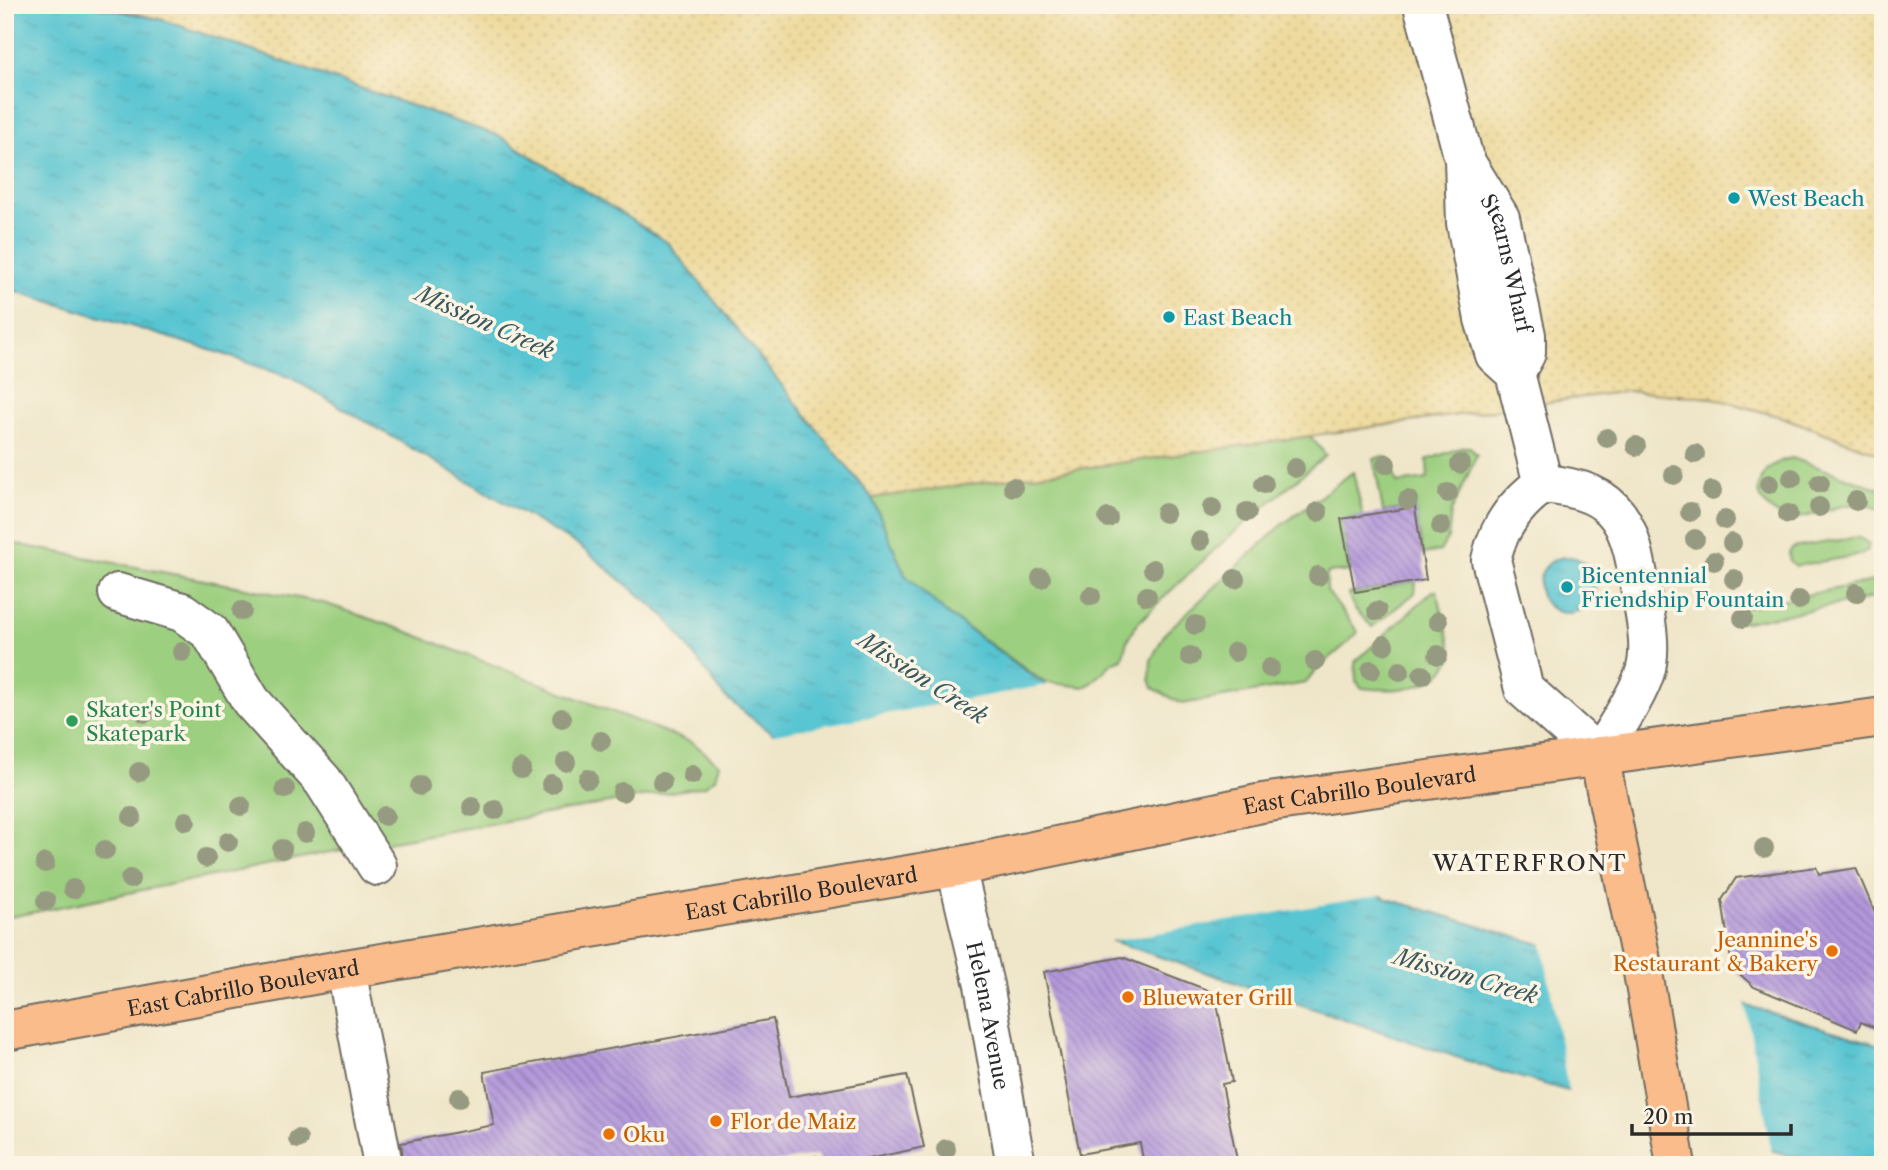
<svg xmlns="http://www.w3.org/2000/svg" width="1888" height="1170" viewBox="0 0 1888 1170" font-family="'Libre Caslon Text',serif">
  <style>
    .green { fill: #9ccf7f; stroke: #647d55; stroke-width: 2 }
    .sand { fill: url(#sand-dots); stroke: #8c8264; stroke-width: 2 }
    .water { fill: url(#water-ripples); stroke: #42787e; stroke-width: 2 }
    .pier { fill: #efe6c9 }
    .building { fill: url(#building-back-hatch) }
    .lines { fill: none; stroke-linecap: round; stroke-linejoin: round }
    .minor-casing { stroke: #706c62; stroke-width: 42 }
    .major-casing { stroke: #706c62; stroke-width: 42 }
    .minor { stroke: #fff; stroke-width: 38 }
    .major { stroke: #fabc8b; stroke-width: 38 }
    .tree { fill: #969a80 }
    .culture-dot { fill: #0f9aa8; stroke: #fcf5e5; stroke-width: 2.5 }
    .leisure-dot { fill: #2e9e5b; stroke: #fcf5e5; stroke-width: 2.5 }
    .food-dot { fill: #e8710a; stroke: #fcf5e5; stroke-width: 2.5 }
    .labels { text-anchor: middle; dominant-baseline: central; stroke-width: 7; stroke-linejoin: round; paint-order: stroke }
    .culture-label { font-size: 21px; fill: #0d838f; stroke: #fcf5e5; text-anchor: start }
    .street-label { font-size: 21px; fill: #2b2b2b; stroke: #fcf5e5 }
    .leisure-label { font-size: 21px; fill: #27864d; stroke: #fcf5e5; text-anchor: start }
    .food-label { font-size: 21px; fill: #c56008; stroke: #fcf5e5; text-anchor: start }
    .water-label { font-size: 23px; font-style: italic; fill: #39595d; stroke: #fcf5e5 }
    .neighbourhood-label { font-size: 23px; letter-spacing: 2px; fill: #2b2b2b; stroke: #fcf5e5 }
  </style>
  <defs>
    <pattern id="sand-dots" width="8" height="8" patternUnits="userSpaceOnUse" patternTransform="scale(1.75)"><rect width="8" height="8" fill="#eeda9e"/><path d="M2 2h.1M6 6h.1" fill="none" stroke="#cb8" stroke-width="1.8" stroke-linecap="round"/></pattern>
    <pattern id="water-ripples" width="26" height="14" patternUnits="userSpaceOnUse" patternTransform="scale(1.75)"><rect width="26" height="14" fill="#59c5d2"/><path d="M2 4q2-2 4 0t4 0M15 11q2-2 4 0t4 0" fill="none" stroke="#4ea9b4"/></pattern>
    <pattern id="building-back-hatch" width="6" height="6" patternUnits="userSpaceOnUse" patternTransform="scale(1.75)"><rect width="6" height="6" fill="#b297db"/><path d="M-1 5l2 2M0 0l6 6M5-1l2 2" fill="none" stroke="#917bb2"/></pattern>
  </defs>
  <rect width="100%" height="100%" fill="#fcf5e5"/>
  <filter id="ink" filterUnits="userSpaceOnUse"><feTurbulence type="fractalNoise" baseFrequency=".0143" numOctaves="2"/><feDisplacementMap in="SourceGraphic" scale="14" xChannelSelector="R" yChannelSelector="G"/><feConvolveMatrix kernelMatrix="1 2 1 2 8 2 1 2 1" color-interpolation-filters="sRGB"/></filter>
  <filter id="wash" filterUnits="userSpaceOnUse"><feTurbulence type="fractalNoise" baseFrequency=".00686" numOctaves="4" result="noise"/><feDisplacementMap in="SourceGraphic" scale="28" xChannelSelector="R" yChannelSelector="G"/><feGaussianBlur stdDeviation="1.57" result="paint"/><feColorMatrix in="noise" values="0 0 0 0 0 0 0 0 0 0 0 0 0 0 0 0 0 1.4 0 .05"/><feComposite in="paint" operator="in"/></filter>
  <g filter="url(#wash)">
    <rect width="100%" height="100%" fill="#efe6c9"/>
    <path class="green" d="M1310,436L1326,455L1224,541L1163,598L1136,625L1127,641L1122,659L1112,663L1092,683L1084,687L1044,682L946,613L905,575L872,498Z
      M1463,447H1470L1477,455L1451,512L1448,538L1440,551L1423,554L1414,507L1383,512L1374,459L1383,456L1389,458L1397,483L1428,479L1427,460Z
      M1792,458L1883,490V510C1875,507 1864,504 1856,504C1830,504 1796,530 1772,511C1745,490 1763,463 1792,458Z
      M1353,472L1363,516L1342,519L1350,571L1327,573V591L1358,632C1342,652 1320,661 1306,683L1182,704L1153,688L1150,679L1151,660L1165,633L1282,525Z
      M1858,537L1869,544L1867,550L1860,555L1796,566L1790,561L1789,553L1793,548Z
      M5,542L324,603L403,630L693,743L719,764L715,778L705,786L325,853L5,918Z
      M1883,579V596L1746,622L1738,620L1734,615L1738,609Z
      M1416,581L1415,593L1372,627L1354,608L1348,594Z
      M1433,591H1437L1453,655C1438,691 1396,692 1362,688L1356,681L1355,662Z"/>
    <path class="sand" d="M101,5H1883V455L1785,418L1713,398L1627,391L872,498L668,243L499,136L163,20Z"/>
    <path class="water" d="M5,5H90L163,20L499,136L668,243L872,498L905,575L946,613L1040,681L1385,898L1883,1046V1165H1826L1791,1156L1492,1069L1101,937L767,730L724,696L666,617L581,547L291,378L220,353L5,288Z
      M1539 585a28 28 0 1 1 56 0a28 28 0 1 1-56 0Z"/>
    <path class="pier" d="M1053,684L1386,894L1104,942L769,735Z
      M1542,941L1745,1002L1772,1154L1569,1095Z"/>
    <g id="blocks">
      <path class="building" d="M1415,507L1426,580L1355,592L1341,519Z
        M1816,867L1819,874L1856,868L1883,932V1031L1861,1022L1857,1030L1754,987L1732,967L1722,900L1736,878Z
        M1122,957L1215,993L1232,1082L1222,1084L1238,1165H1144L1140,1143L1080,1154L1044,972Z
        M773,1019L789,1097L907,1075L924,1147L841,1165H820L817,1156L755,1165H404L401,1143L494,1125L484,1072Z"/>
    </g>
  </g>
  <g filter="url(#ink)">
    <use href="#blocks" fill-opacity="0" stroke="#706c62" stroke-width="2"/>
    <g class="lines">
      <g class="minor-casing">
        <g id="minor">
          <path d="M1423,5L1464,159L1466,223L1484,319L1495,355L1515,373L1543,484"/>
          <path id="s1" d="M1465,161L1500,218L1526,335V353L1515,373"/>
          <path d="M1543,484C1625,491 1630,527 1642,598C1646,620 1652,649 1645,672C1638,696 1612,733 1599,756L1524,689L1491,560C1498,527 1516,503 1543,484Z"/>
          <path d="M118,593L182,612L210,632L251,701L323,781L377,866"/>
          <path id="s2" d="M956,867L984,985L1016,1165"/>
          <path d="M346,969L383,1165"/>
        </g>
      </g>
      <g class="major-casing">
        <g id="major">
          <path d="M1599,756L1640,955L1676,1165"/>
          <path id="s3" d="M5,1031L346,969L956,867L1262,803L1883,717"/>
        </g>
      </g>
      <use href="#minor" class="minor"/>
      <use href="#major" class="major"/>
    </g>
    <g class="tree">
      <circle cx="1607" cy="438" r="10"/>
      <circle cx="1636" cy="446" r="10"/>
      <circle cx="1695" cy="454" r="10"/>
      <circle cx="1386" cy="464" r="10"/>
      <circle cx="1460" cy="464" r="10"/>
      <circle cx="1295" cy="468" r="10"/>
      <circle cx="1674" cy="475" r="10"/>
      <circle cx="1792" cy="478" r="10"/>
      <circle cx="1820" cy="483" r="10"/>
      <circle cx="1264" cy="484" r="10"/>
      <circle cx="1769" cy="484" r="10"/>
      <circle cx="1013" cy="487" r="10"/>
      <circle cx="1712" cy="491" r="10"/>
      <circle cx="1448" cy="493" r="10"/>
      <circle cx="1408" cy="500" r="10"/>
      <circle cx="1856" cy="501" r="10"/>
      <circle cx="1819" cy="507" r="10"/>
      <circle cx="1212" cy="508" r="10"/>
      <circle cx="1247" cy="512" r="10"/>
      <circle cx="1318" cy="512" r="10"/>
      <circle cx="1690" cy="512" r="10"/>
      <circle cx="1165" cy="513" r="10"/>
      <circle cx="1788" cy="514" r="10"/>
      <circle cx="1108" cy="518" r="10"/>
      <circle cx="1725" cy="520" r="10"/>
      <circle cx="1441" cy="526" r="10"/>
      <circle cx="1695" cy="539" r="10"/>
      <circle cx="1200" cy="541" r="10"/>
      <circle cx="1732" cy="543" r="10"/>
      <circle cx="1714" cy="561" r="10"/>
      <circle cx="1153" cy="569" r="10"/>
      <circle cx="1318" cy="576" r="10"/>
      <circle cx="1041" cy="578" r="10"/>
      <circle cx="1235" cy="579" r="10"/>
      <circle cx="1734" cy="579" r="10"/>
      <circle cx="1856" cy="593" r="10"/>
      <circle cx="1091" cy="596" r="10"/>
      <circle cx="1147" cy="596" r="10"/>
      <circle cx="1799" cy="600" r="10"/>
      <circle cx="242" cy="611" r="10"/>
      <circle cx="1377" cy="611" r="10"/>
      <circle cx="1743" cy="618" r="10"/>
      <circle cx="1438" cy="621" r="10"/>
      <circle cx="1195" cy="625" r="10"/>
      <circle cx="1384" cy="645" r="10"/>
      <circle cx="182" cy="652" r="10"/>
      <circle cx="1235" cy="652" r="10"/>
      <circle cx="1438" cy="655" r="10"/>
      <circle cx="1190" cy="656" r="10"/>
      <circle cx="1315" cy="661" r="10"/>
      <circle cx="1270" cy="668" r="10"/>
      <circle cx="1371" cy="670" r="10"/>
      <circle cx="1400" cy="671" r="10"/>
      <circle cx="1422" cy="675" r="10"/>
      <circle cx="145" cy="713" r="10"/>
      <circle cx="562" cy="718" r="10"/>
      <circle cx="601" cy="741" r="10"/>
      <circle cx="566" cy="762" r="10"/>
      <circle cx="521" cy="769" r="10"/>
      <circle cx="139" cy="772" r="10"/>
      <circle cx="692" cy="775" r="10"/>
      <circle cx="588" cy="779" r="10"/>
      <circle cx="662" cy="782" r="10"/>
      <circle cx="551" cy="784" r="10"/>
      <circle cx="420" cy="786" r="10"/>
      <circle cx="285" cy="789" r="10"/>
      <circle cx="622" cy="792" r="10"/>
      <circle cx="241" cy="806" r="10"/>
      <circle cx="472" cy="807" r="10"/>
      <circle cx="495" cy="810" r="10"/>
      <circle cx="385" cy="816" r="10"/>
      <circle cx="132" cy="817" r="10"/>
      <circle cx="186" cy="821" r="10"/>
      <circle cx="305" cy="833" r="10"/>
      <circle cx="228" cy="842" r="10"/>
      <circle cx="1764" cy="848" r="10"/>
      <circle cx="282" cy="849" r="10"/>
      <circle cx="105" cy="850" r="10"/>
      <circle cx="206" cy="858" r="10"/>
      <circle cx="45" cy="863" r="10"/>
      <circle cx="130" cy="879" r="10"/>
      <circle cx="73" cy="889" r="10"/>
      <circle cx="46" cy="901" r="10"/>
      <circle cx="459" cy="1098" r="10"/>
      <circle cx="298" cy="1139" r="10"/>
      <circle cx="946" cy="1149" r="10"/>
    </g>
  </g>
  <g class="culture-dot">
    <circle cx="1734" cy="198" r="7"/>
    <circle cx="1169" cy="317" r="7"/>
    <circle cx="1567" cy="587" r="7"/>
  </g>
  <circle class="leisure-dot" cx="72" cy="721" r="7"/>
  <g class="food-dot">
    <circle cx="1832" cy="951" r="7"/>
    <circle cx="1128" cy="997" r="7"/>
    <circle cx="716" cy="1121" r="7"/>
    <circle cx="609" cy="1134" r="7"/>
  </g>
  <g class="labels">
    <g class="culture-label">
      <text x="1748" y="198">West Beach</text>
      <text x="1183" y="317">East Beach</text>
      <text x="1581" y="575">Bicentennial<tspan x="1581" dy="24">Friendship Fountain</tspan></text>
    </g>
    <g class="street-label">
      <text stroke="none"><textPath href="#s1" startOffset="112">Stearns Wharf</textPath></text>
      <text stroke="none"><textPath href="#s3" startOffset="1376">East Cabrillo Boulevard</textPath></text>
      <text stroke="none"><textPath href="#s3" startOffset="808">East Cabrillo Boulevard</textPath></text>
      <text stroke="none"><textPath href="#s3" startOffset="242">East Cabrillo Boulevard</textPath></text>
      <text stroke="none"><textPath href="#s2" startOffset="152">Helena Avenue</textPath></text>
    </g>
    <g class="leisure-label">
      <text x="86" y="709">Skater's Point<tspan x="86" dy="24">Skatepark</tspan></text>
    </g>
    <g class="food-label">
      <text x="1818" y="939" text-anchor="end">Jeannine's<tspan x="1818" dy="24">Restaurant &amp; Bakery</tspan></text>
      <text x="1142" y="997">Bluewater Grill</text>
      <text x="730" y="1121">Flor de Maiz</text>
      <text x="623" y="1134">Oku</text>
    </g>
    <g class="water-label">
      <text transform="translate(485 322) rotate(24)">Mission Creek</text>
      <text transform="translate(923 678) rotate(33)">Mission Creek</text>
      <text transform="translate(1466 976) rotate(16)">Mission Creek</text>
    </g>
    <g class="neighbourhood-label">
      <text x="1530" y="863">WATERFRONT</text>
    </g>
  </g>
  <rect width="1888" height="1170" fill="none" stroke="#fcf5e5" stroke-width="28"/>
  <path d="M1632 1124v10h159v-10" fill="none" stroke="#2b2b2b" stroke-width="3.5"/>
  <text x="1643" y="1124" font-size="21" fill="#2b2b2b" stroke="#fcf5e5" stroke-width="5" paint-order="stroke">20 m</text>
</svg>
